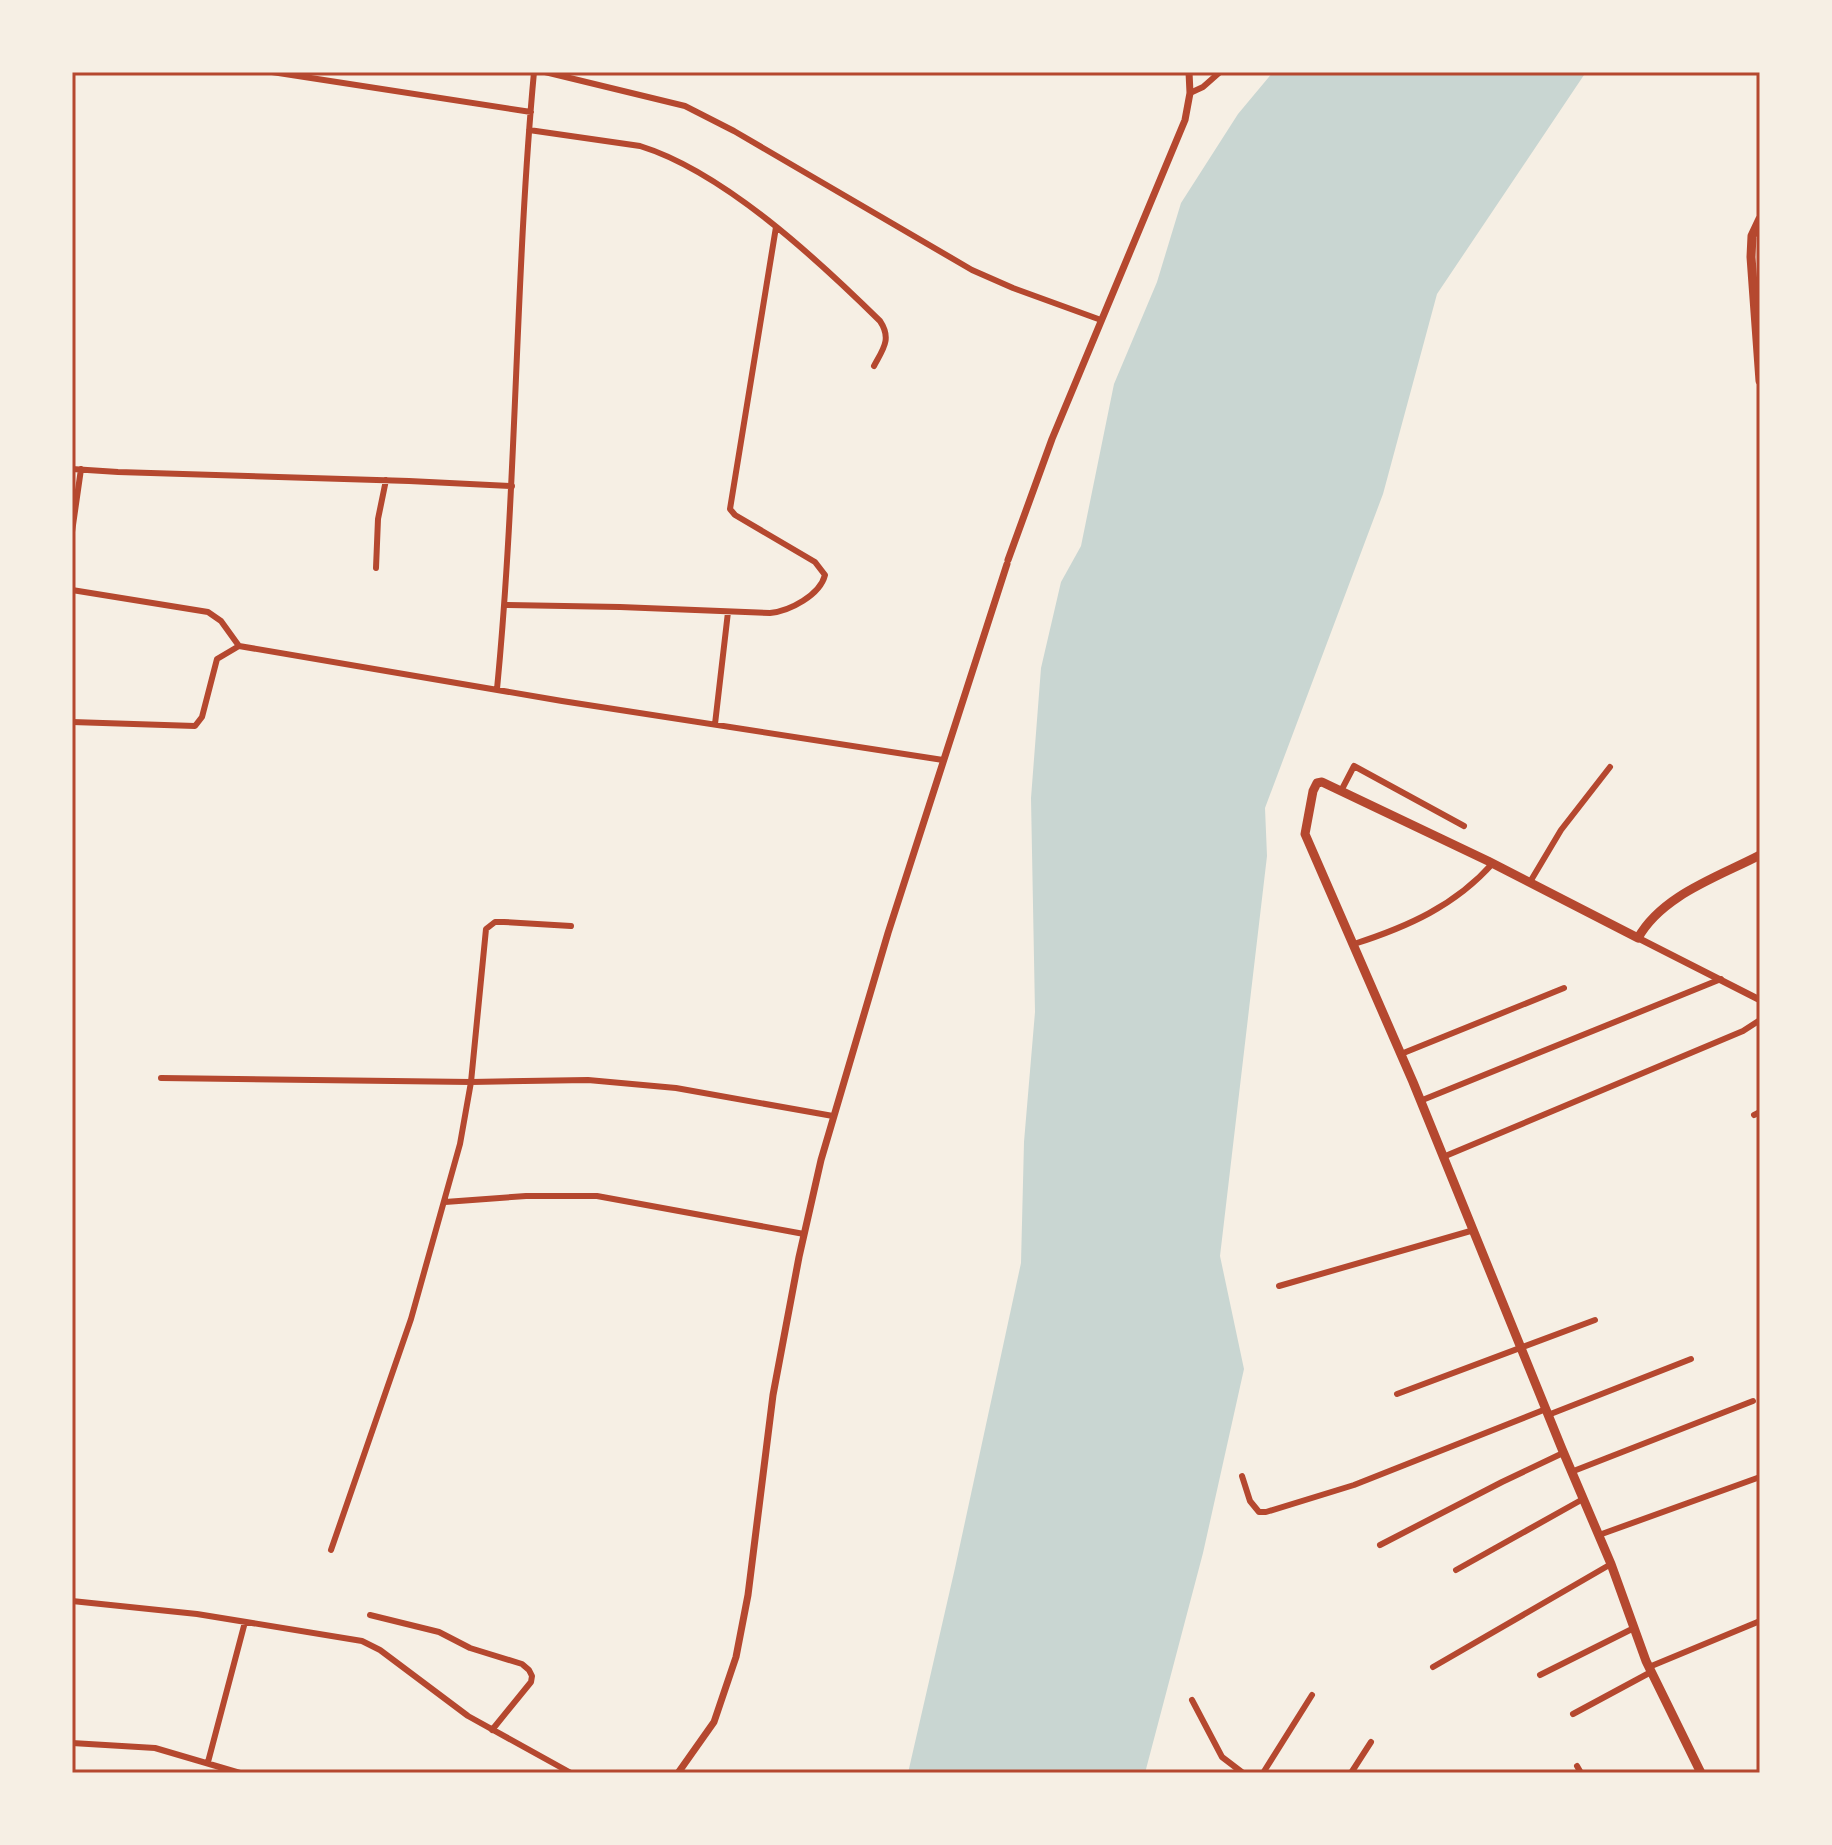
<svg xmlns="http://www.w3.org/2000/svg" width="1832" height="1845" viewBox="0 0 1832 1845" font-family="'Exo 2',sans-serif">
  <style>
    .water { fill: #c9d6d2 }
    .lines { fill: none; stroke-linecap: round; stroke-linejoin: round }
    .minor { stroke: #b5482f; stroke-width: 6 }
    .tertiary { stroke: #b5482f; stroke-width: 7 }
    .primary { stroke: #b5482f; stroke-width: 9 }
    .neatline { fill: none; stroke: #b5482f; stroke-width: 3 }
  </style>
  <rect width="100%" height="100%" fill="#f6efe4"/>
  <path class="water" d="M1273,72H1586L1437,294L1383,494L1265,808L1267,856L1220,1256L1244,1369L1203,1553L1145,1773H908L955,1568L1021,1263L1024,1142L1035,1012L1031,798L1041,668L1061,582L1081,546L1114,384L1157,282L1181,203L1238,114Z"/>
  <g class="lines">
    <path class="minor" d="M272,72L531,112
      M545,72L685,106L734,131L972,270L1013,288L1101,320
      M1190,93L1203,87L1220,72
      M529,130L640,146C724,172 818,260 880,321C892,339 883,349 874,366
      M72,469L118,472L409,481L512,486
      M72,532L81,469
      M376,568L378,519L386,480
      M72,590L208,612L221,621L239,646
      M505,605L620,607L770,613C790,611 820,595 825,575L815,562L735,515L730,509L776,227
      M497,689C517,484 515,277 534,72
      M72,722L195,726L202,717L217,659L239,646L562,701L943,760
      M715,724L728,612
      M1341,791L1354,766L1464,826
      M1530,882L1561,830L1610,767
      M1354,944C1407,927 1455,906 1493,863
      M1401,1054L1564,988
      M161,1078L471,1082L588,1080L676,1088L833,1116
      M1420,1101L1721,979
      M1754,1115L1760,1112
      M1443,1157L1743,1031L1760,1020
      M445,1202L526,1196H597L804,1234
      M1279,1286L1474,1230
      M1397,1394L1595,1320
      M1548,1415L1691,1359
      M1571,1472L1753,1401
      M1242,1476L1250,1501L1259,1512H1266L1354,1485L1546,1409
      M1599,1535L1760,1477
      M1380,1545L1502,1482L1563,1453
      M331,1550L411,1319L460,1144L471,1082L486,929L495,922H504L571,926
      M1456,1570L1583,1499
      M72,1601L197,1614L362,1641L380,1650L468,1716L571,1773
      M370,1615L439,1632L470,1648L522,1664L529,1670L532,1676L531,1682L492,1730
      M1433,1667L1611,1564
      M1649,1667L1760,1621
      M1540,1675L1634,1628
      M1192,1700L1222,1757L1243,1773
      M1573,1714L1651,1672
      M72,1743L155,1748L240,1773
      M208,1762L245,1622
      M1577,1766L1581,1773
      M1263,1773L1312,1695
      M1351,1773L1371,1742"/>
    <path class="tertiary" d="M1008,560L1052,439L1185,120L1190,93L1189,72
      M1638,938L1760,1000
      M678,1773L714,1722L736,1657L748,1595L773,1395L799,1257L821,1160L888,933L1007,564"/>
    <path class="primary" d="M1760,219L1752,236L1751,257L1760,381
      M1701,1773L1646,1661L1611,1564L1562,1449L1413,1082L1305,834L1313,791L1317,783L1322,782L1488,861L1638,938C1662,895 1718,877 1760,855"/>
  </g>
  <rect width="1832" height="1845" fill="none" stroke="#f6efe4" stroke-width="148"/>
  <rect x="74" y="74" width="1684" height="1697" class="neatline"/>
</svg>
